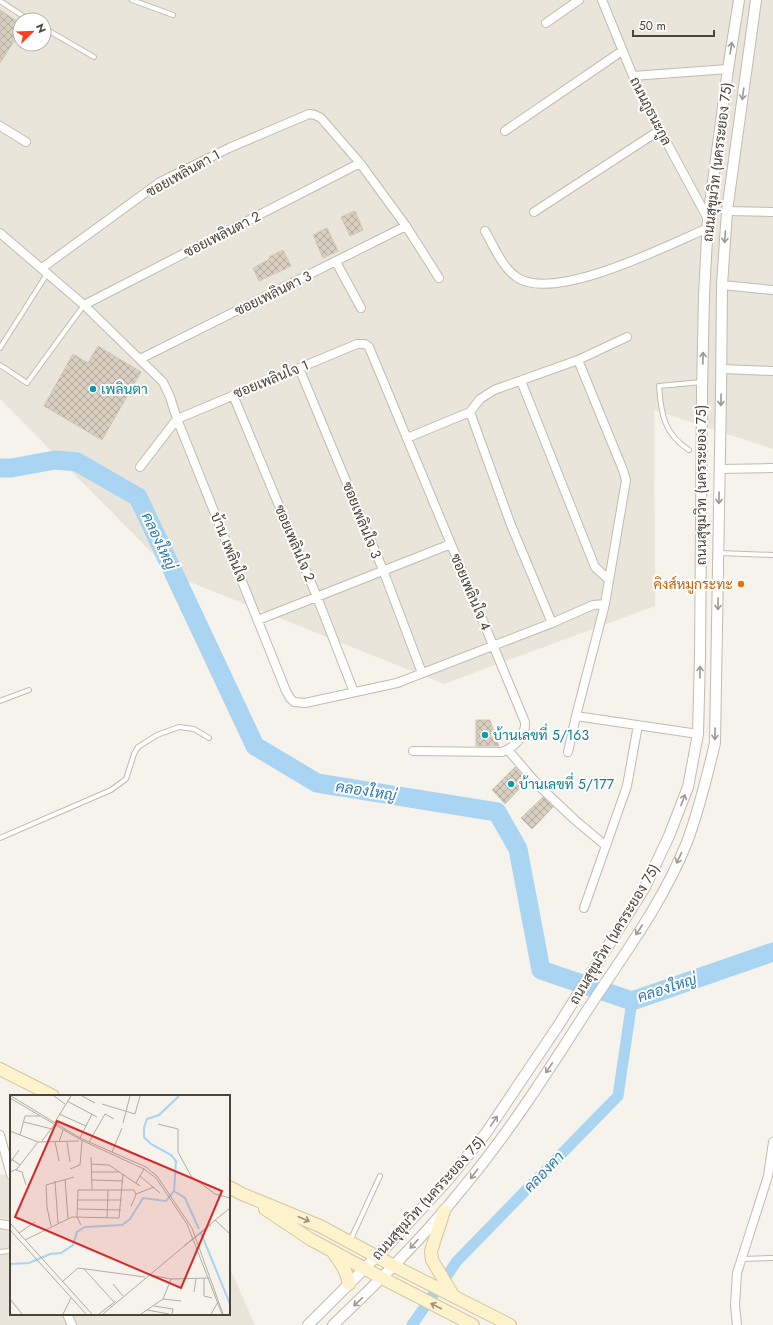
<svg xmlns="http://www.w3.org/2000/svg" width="773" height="1325" viewBox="0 0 773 1325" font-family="Jost,Sarabun,sans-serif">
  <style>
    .residential { fill: #eae5da; fill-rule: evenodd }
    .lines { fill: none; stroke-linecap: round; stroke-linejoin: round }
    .canal { stroke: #a9d4f2; stroke-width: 11 }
    .river { stroke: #a9d4f2; stroke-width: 19 }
    .building { fill: url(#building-cross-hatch); stroke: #d3c7b4 }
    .service-casing { stroke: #c2bbae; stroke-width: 6 }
    .minor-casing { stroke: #c2bbae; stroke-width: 10 }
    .tertiary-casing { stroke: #c2bbae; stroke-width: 12 }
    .secondary-casing { stroke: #d6c79b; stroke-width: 14 }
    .service { stroke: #fff; stroke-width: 4 }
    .minor { stroke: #fff; stroke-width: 8 }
    .tertiary { stroke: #fff; stroke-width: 10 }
    .secondary { stroke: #fff3cd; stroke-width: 12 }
    .oneway { stroke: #9c9892 }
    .oneway2 { stroke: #9c937c }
    .culture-dot { fill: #0f9aa8; stroke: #fff; stroke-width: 1.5 }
    .food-dot { fill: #e8710a; stroke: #fff; stroke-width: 1.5 }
    .labels { text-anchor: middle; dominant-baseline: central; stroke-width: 4; stroke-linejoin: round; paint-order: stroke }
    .street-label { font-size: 14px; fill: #4b4439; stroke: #fff }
    .culture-label { font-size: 14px; fill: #0d838f; stroke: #fff; text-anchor: start }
    .food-label { font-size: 14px; fill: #c56008; stroke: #fff; text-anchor: end }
    .water-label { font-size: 15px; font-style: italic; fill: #2e7ab2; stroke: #fff }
    .inset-river { fill: none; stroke: #a9d4f2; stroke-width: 2 }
    .inset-road { fill: none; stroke: #b2ada4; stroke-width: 1 }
    .view { fill: #d62828; fill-opacity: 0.15; stroke: #d62828; stroke-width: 2 }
    .inset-edge { fill: none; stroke: #4b4439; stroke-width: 2 }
  </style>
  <defs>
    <pattern id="building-cross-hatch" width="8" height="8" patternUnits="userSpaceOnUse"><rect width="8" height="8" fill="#d8cfc1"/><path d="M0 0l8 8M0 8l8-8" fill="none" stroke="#b1aa9e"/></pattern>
  </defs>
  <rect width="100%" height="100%" fill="#f6f3ec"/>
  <path class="residential" d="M0,0H773V449L654,410L655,606L444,684L175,576L0,399ZM20,20H44V44H20Z
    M11,1174V1314H229V1266L255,1325H0V1175Z"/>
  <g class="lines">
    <path class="canal" d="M412,1325L457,1261L618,1096L632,1001"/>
    <path class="river" d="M0,468H11L55,460L77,462L138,497L255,746L317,783L497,812L518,849L541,970L632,1001L773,952"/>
  </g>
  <path class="building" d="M0,10L20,23V32L0,63Z
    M355,211L363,230L350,236L341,217Z
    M327,228L338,251L323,258L313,235Z
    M283,250L291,266L259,281L253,268L270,259L269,257Z
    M98,346L141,372L102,440L44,406L73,354L88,363Z
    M476,720H490L499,746H476Z
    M515,767L527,781L505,804L492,790Z
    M543,797L553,807L532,829L521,818Z"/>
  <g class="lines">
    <g class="service-casing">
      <path id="service" d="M132,0L173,15
        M0,1L29,20
        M44,28L94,57
        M0,348L47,274
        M0,365L27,383L84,305
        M689,450C664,434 661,414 659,386L702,382
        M719,553L773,555
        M0,701L29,690
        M0,838L111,790L126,779L134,754L138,747L157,735L179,727L194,729L209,738
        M350,1241L380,1176
        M0,1252L9,1251L11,1249
        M742,1259L773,1258"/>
    </g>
    <g class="minor-casing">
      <path id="minor" d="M602,0L633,76L660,130L708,219
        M546,23L579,0
        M633,76L728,69
        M0,126L26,142
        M505,131L622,51
        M727,211L773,212
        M534,212L660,130
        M485,231C494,246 502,268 518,278C557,302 668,245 708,228
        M0,233L84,305L163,382L170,397L177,419L286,691L290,698L294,702L305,703L397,683L552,623L593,605L605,604
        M336,262L361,308
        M42,268L160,182L229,148L309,114L315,115L321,118L360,163L406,226L439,278
        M722,285L773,290
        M84,305L360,163
        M140,359L406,226
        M299,368L383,570L422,673
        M722,369L773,371
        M521,381L595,567L608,579
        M233,395L317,597L354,692
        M470,412L511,525L552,623
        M407,438L470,412L480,399L494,390L578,360L627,337
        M140,467L177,419L357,344H365L369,347L525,722C526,736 515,747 502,752L413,751
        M720,469L773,468
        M258,620L451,544
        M576,716L698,734
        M508,750L539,786L575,820L606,846
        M568,752L576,716L605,604L626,480L623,470L578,360
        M584,908L627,786L638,725
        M0,1135L11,1175
        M0,1224L11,1226
        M67,1314L72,1325
        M737,1325L735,1305L737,1273L768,1176L773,1142"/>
    </g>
    <g class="tertiary-casing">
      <path id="tertiary" d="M308,1325L390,1243L447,1181L486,1133L558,1026L645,887L669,836L688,787L698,734L700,656L702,390L704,295L708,219L728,69L739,0
        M333,1325C378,1282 423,1238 462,1189C508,1134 547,1073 586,1012C622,957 663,903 687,842C699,810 707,777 715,743L721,393L722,285L727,211L756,0"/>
    </g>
    <g class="secondary-casing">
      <path id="secondary" d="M0,1069L53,1096
        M229,1187L242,1194L320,1226L394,1266L510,1325
        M265,1209L310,1239L382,1278L473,1325
        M444,1211L431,1251L432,1260L453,1295
        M334,1254C342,1264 347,1272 349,1284"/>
    </g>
    <use href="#service" class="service"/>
    <use href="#minor" class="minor"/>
    <use href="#tertiary" class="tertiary"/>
    <use href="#secondary" class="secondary"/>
  </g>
  <defs><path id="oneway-shaft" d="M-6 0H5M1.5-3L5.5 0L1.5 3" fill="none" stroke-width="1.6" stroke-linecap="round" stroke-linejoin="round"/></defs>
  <g class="oneway">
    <use href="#oneway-shaft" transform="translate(731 48) rotate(-81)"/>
    <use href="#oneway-shaft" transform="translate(743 94) rotate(98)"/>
    <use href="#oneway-shaft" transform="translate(725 237) rotate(94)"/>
    <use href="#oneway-shaft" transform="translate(703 358) rotate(-89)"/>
    <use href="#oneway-shaft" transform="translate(721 400) rotate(91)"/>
    <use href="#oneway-shaft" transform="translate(719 498) rotate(91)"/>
    <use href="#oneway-shaft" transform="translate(718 604) rotate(91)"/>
    <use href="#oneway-shaft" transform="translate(700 672) rotate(-89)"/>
    <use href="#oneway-shaft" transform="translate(715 734) rotate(91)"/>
    <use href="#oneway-shaft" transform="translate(683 800) rotate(-70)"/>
    <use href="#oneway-shaft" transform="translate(679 858) rotate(115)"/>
    <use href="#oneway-shaft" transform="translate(639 930) rotate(123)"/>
    <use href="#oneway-shaft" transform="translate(549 1068) rotate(124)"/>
    <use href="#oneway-shaft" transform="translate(494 1121) rotate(-56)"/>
    <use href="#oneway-shaft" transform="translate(474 1174) rotate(127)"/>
    <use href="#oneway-shaft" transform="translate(414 1244) rotate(132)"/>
    <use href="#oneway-shaft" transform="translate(358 1302) rotate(137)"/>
  </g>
  <g class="oneway2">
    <use href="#oneway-shaft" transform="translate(304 1219) rotate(23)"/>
    <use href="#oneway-shaft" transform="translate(436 1306) rotate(-153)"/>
  </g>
  <g class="culture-dot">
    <circle cx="93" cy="389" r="4"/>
    <circle cx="485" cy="735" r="4"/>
    <circle cx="511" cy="784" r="4"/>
  </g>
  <circle class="food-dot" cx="741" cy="584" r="4"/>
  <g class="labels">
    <g class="street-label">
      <text transform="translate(651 111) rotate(63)">ถนนภูธนะกูล</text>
      <text transform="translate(717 162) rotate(-83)">ถนนสุขุมวิท (นครระยอง 75)</text>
      <text transform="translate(183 173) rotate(-29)">ซอยเพลินตา 1</text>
      <text transform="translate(222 234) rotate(-27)">ซอยเพลินตา 2</text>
      <text transform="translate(273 293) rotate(-26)">ซอยเพลินตา 3</text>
      <text transform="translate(271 379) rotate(-22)">ซอยเพลินใจ 1</text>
      <text transform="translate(701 485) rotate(-90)">ถนนสุขุมวิท (นครระยอง 75)</text>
      <text transform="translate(362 520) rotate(68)">ซอยเพลินใจ 3</text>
      <text transform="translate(295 543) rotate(67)">ซอยเพลินใจ 2</text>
      <text transform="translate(229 547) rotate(68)">บ้าน เพลินใจ</text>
      <text transform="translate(471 592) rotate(67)">ซอยเพลินใจ 4</text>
      <text transform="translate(614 934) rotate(-59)">ถนนสุขุมวิท (นครระยอง 75)</text>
      <text transform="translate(428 1198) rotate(-48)">ถนนสุขุมวิท (นครระยอง 75)</text>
    </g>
    <g class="culture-label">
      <text x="101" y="389">เพลินตา</text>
      <text x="493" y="735">บ้านเลขที่ 5/163</text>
      <text x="519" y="784">บ้านเลขที่ 5/177</text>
    </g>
    <g class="food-label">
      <text x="733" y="584">คิงส์หมูกระทะ</text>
    </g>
    <g class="water-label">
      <text transform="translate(159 541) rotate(65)">คลองใหญ่</text>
      <text transform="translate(366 791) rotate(9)">คลองใหญ่</text>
      <text transform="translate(667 988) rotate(-18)">คลองใหญ่</text>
      <text transform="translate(544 1172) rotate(-46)">คลองคา</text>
    </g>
  </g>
  <g transform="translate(10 1095)">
    <rect width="220" height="220" fill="#f6f3ec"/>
    <path class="inset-river" d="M164,96L175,103L189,134M191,138L220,209M0,169L19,168L40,159L51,158L63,150L67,137L75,132L112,130L120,124L133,103L156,106L164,96L166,66L161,60L141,49L134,42V33L137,24L149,20L169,1"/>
    <path class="inset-road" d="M1,1L70,43L136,72L147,81L182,133L213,219M44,1L55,9M72,1L85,8M0,3L71,45L134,74L146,83L177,129L212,219M57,6L87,22M92,9L125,19L130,1M49,19L76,31M14,27L42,34M45,27L61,1M113,28L120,1M148,29L168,34V57L181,81L205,99L220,103M0,36L28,47L69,46M10,40L15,21H30M70,43L82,19M32,46L44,30M45,47L49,66M49,47L53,35M57,47L60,67M79,47L95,19L104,24M102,57L112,33M81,62L82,94M0,63L10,70M0,68L9,55M81,69L99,70L130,91M60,74L70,70L72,46M6,75L12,77L16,90M0,77L7,74L28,47M81,77H109M130,81L150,98M55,84L58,124M82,85L113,86M45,86L48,128M126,88L134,74M126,99L144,92M67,105H112M67,114L111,115M209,122L220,113M97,123L98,95M205,125L220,139M0,128L82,219M71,130L67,122L68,95H124L126,100L121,111M41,131L37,112L36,90L64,82M0,135L76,219M9,138L25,127M15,145L62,122L109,123L113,79M174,151L201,130M74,174L104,207M140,180L161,184L199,183M194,183V201L202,203M52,187L68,173L135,182M103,189L113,201M184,197L186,184M0,204L12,219M153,204L171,206M144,211L163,214L162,219M137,215L159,219M53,219L61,203M89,219L106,206M93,219L210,121M131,219L153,204L161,184M201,219L208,207"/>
    <path class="view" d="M47,26L212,96L171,193L5,122Z"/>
    <rect width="220" height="220" class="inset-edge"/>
  </g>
  <g transform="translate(32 32) rotate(67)"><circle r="19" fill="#ffffff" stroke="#b7b4b0"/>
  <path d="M0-3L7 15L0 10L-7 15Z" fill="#fc3f1d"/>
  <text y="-6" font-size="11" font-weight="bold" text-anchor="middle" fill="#4b4439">N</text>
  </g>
  <path d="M633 30v6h81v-6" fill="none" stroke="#4b4439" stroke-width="2"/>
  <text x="639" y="30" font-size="12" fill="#4b4439" stroke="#ffffff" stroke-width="3" paint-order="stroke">50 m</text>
</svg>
